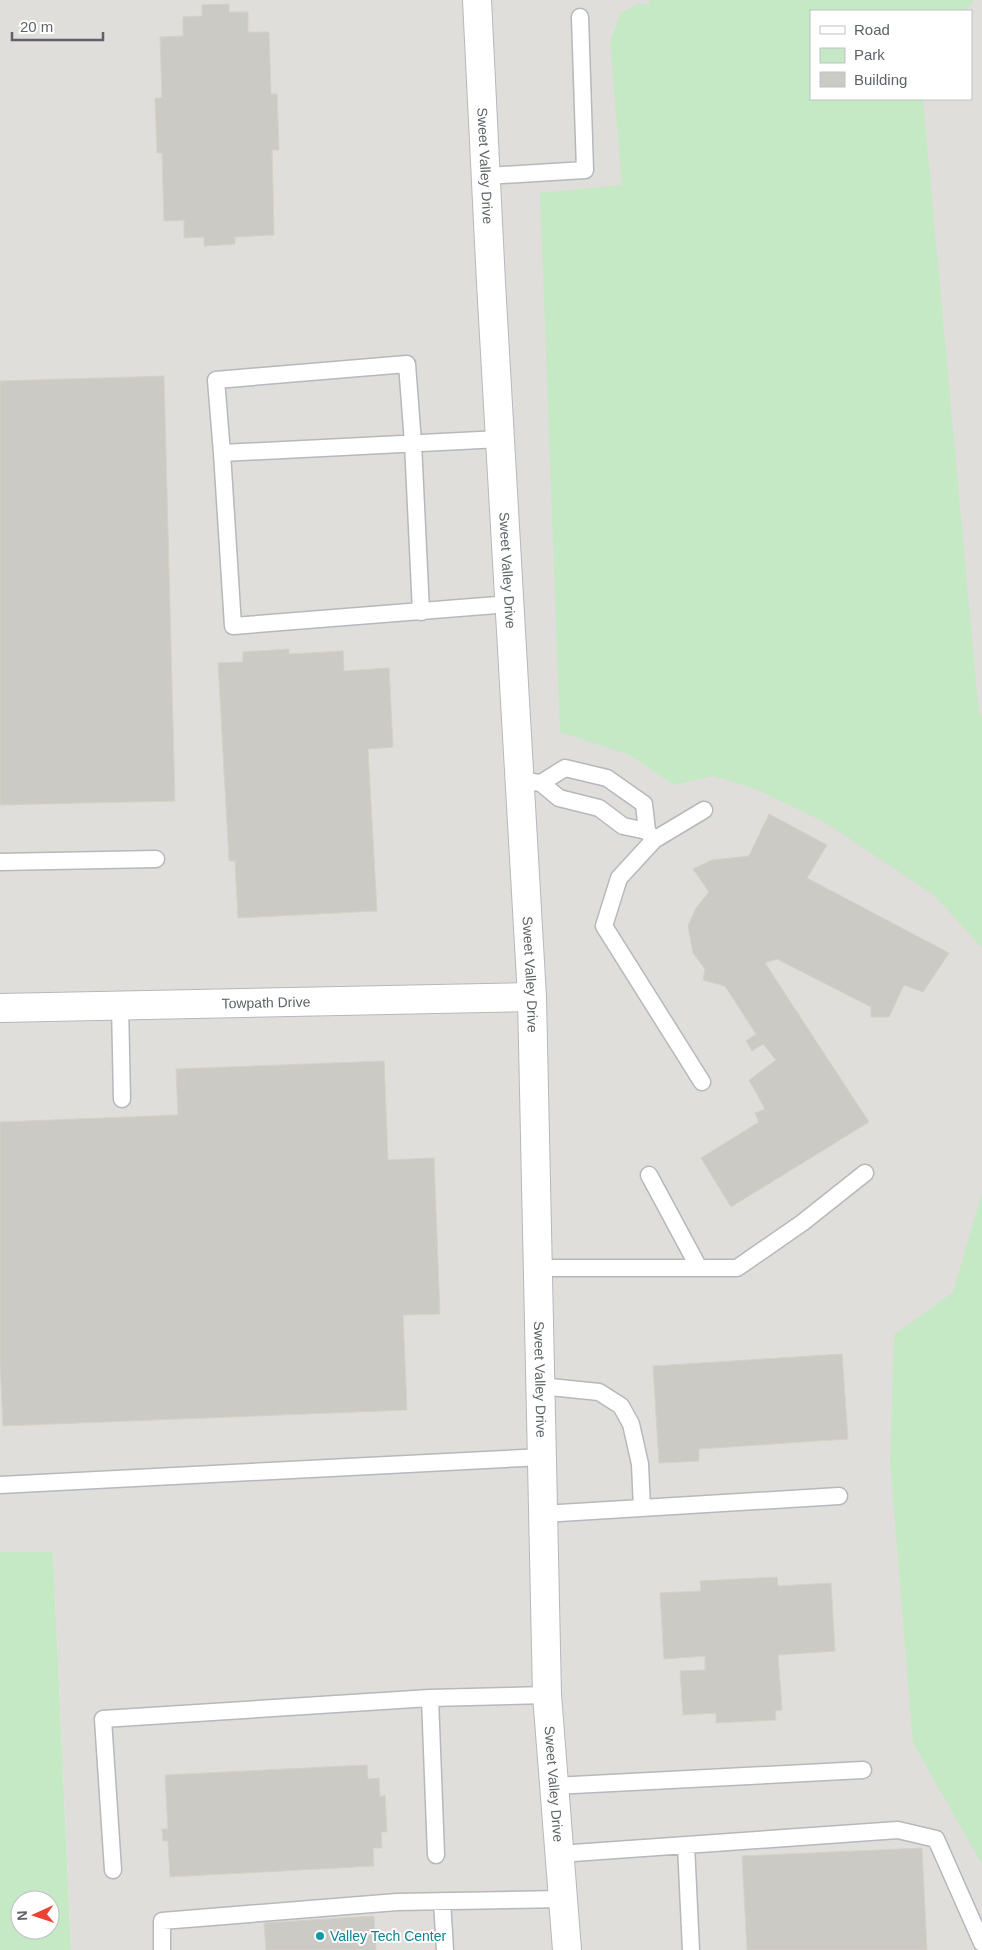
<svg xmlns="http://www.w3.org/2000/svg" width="982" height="1950" viewBox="0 0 982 1950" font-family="Arial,sans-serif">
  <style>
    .industrial { fill: #e0deda; fill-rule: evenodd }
    .green { fill: #c5e8c5; fill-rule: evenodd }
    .building { fill: #cccac5; stroke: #d6d1c6 }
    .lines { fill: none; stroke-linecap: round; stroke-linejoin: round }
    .lane-casing { stroke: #b5b8bc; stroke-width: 19 }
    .street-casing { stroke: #b5b8bc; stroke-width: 30 }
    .lane { stroke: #fff; stroke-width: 16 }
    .street { stroke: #fff; stroke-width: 28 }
    .culture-dot { fill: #0f9aa8; stroke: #fff; stroke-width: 2 }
    .labels { text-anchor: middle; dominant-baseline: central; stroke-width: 4; stroke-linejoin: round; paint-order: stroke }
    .street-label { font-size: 14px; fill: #5f6368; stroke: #fff }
    .culture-label { font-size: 14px; fill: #0d838f; stroke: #fff; text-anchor: start }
  </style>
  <rect width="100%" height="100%" fill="#f1efe8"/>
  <path class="industrial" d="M0,0H982V715L979,716L982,852V1950H71L53,1552H0ZM811,11H971V99H811Z"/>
  <path class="green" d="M649,0H974L966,11H811V99H923L979,715H982V948L934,895L826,823L754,788L713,776L674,785L630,755L560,732L540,193L622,185L610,41L621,13L637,4L649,5Z
    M982,1193V1864L913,1743L890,1463L894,1335L953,1292Z
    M0,1552H53L71,1950H0ZM20,1900H50V1930H20Z"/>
  <path class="building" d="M229,4V12H248V32H269L271,94H277L279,150H272L274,235L235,237V244L204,246V237L184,238V220L164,221L162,153H157L155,98H162L160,37L183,36V17L202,16V5Z
    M164,376L175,801L0,805V381Z
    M289,649V654L343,651L344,671L389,668L393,747L368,749L377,911L238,918L235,861H229L218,663L243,662V652Z
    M769,814L827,845L807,878L949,953L923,992L904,985L889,1017H871V1007L777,959L765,963L869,1122L731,1207L701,1158L759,1122L755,1113L765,1109L749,1080L776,1060L763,1044L752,1051L746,1041L756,1034L725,986L703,980L705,969L693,953L688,926L696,908L709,892L693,869L712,860L749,856Z
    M384,1061L388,1160L434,1158L440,1314L403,1315L407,1410L3,1426L0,1362V1122L178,1115L176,1069Z
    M842,1354L848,1439L699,1449V1461L659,1463L653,1366Z
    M777,1577L778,1586L831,1583L835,1651L778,1655L782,1710L775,1711L776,1720L716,1723V1713L683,1715L680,1671L705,1670V1656L664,1659L660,1593L701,1591L700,1581Z
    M367,1765L368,1779L379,1778L380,1797L385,1795L387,1832H381L382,1848H373L374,1866L170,1877L168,1841H163L162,1829H168L165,1775Z
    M922,1848L927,1950H747L742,1856Z
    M374,1916L376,1950H266L264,1923Z"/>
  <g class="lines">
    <g class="lane-casing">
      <path id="lane" d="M486,176L585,170L580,17
        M500,439L222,453L233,626L510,604
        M222,453L216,380L407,364L413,443L421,612
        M532,782L541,783L565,768L607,778L644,804L647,831
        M541,783L559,798L599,808L623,826L647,831L654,840L619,878L604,926L702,1082
        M654,840L704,810
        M0,862L156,859
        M120,1005L122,1099
        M649,1175L699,1268
        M538,1268H737L802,1223L865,1173
        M540,1386L599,1392L621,1406L631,1424L640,1464L642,1508
        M0,1485L542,1457
        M543,1514L839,1496
        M430,1698L436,1855
        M554,1786L863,1770
        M686,1845L691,1950
        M559,1854L898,1830L936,1839L982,1943
        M113,1870L103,1719L430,1698L547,1695
        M442,1901L445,1950
        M162,1950V1921L397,1902L563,1899"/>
    </g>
    <g class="street-casing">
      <g id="street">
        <path id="s1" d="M477,0L491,283L532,997L547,1695L567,1950"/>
        <path id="s2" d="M0,1008L532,997"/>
      </g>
    </g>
    <use href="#lane" class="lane"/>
    <use href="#street" class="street"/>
  </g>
  <circle class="culture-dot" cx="320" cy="1936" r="5"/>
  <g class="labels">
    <g class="street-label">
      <text stroke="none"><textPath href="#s1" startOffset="166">Sweet Valley Drive</textPath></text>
      <text stroke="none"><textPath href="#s1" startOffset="571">Sweet Valley Drive</textPath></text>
      <text stroke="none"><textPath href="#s1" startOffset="976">Sweet Valley Drive</textPath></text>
      <text stroke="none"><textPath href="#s2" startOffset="266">Towpath Drive</textPath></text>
      <text stroke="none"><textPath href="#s1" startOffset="1381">Sweet Valley Drive</textPath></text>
      <text stroke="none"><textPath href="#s1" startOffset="1786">Sweet Valley Drive</textPath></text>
    </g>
    <g class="culture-label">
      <text x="330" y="1936">Valley Tech Center</text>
    </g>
  </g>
  <rect x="810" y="10" width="162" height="90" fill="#ffffff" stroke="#bfc1c3"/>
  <rect x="820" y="26" width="25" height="8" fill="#ffffff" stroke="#bfc1c3"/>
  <text x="854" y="35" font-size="15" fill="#5f6368">Road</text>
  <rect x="820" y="48" width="25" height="15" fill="#c5e8c5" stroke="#bfc1c3"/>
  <text x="854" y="60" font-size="15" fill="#5f6368">Park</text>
  <rect x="820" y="72" width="25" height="15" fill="#cccac5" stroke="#bfc1c3"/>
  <text x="854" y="85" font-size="15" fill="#5f6368">Building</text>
  <g transform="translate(35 1915) rotate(267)"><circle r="24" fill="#ffffff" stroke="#bfc1c3"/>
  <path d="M0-4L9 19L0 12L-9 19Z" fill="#ea4335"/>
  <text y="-8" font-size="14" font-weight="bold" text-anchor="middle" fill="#5f6368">N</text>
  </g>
  <path d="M12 32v8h91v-8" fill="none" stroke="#5f6368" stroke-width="2.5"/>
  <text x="20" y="32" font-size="15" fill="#5f6368" stroke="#ffffff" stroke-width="4" paint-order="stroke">20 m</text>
</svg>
